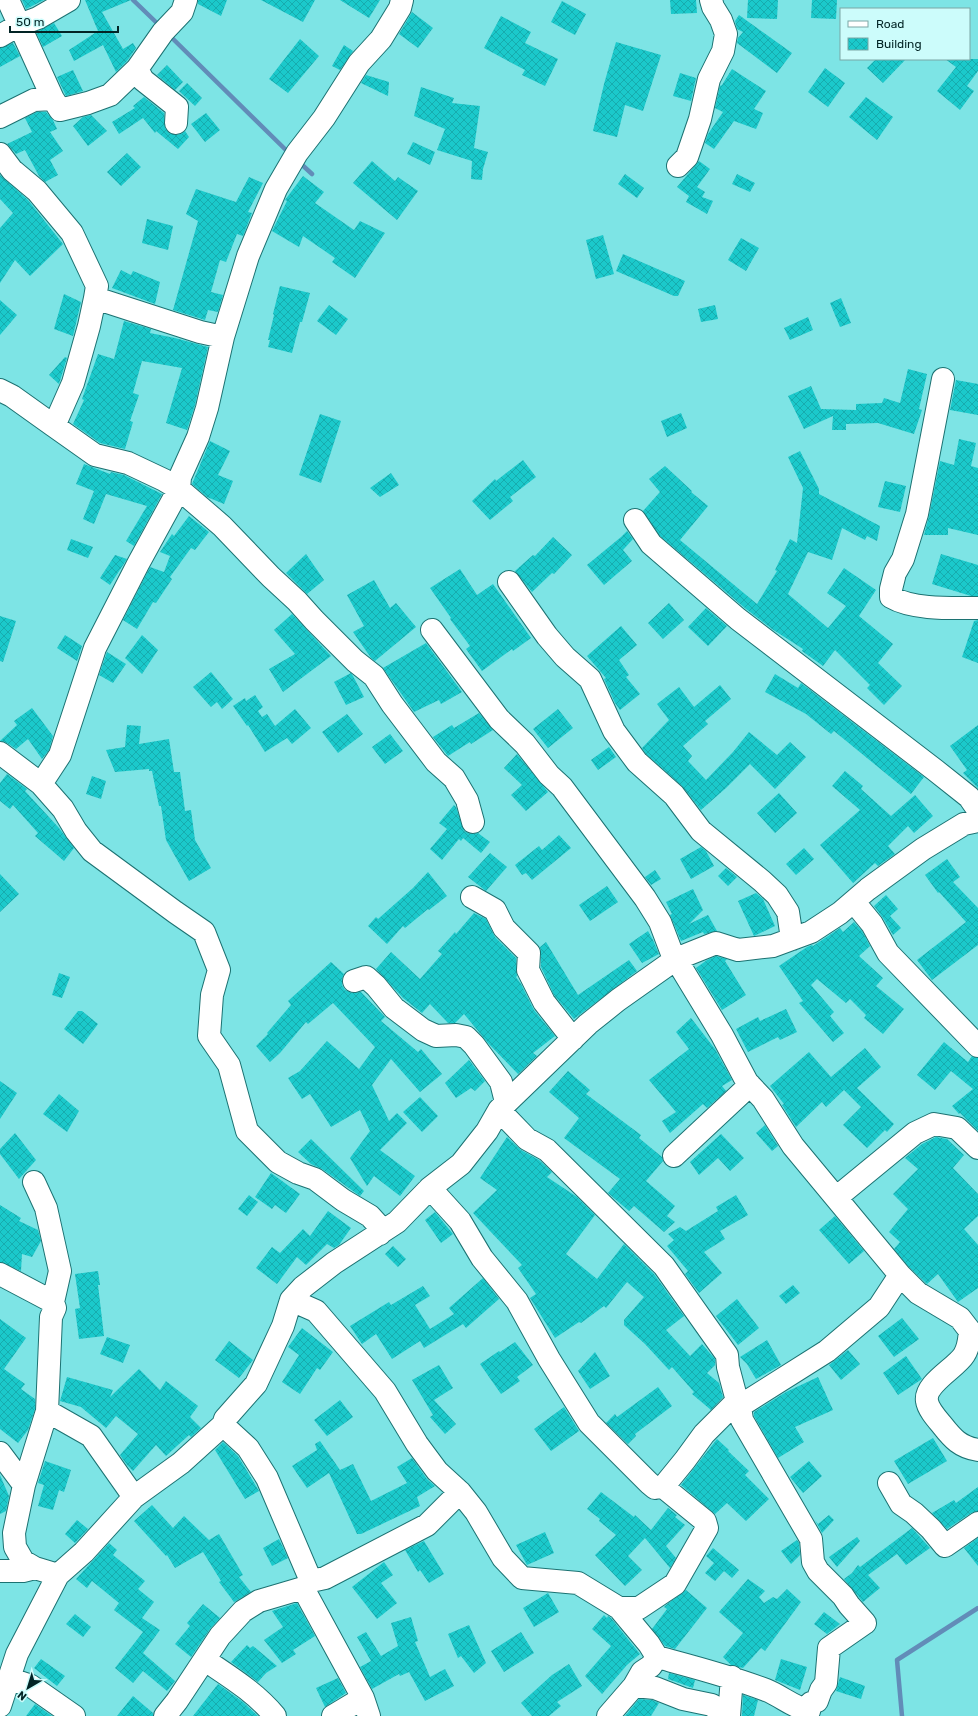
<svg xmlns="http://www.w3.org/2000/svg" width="978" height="1716" viewBox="0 0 978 1716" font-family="Rubik,sans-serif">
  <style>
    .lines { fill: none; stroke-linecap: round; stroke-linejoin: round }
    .stream { stroke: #628cb8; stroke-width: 4.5 }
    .building { fill: url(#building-cross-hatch) }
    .minor-casing { stroke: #1c7272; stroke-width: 24 }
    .minor { stroke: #fff; stroke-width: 22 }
  </style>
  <defs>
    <pattern id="building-cross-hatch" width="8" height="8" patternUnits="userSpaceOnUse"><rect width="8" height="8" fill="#1bc9cb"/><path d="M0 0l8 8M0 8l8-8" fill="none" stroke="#17acae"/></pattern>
  </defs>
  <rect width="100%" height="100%" fill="#7de4e5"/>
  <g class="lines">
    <path class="stream" d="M133,0L160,26
      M168,34L290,154
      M299,162L312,174
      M902,1716L897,1660L978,1608"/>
  </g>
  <path class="building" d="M22,0H44L26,9Z
    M85,0H131L102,12L123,49L133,43L136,48L127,61L116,72L103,45L74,61L69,50L98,31Z
    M198,0H227L221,16L198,4Z
    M261,0H315L303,22Z
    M340,0H380L369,18Z
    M670,0H696L697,13L671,14Z
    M748,0H778L777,19L747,18Z
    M812,0H837L836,19L811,18Z
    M562,1L586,14L575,35L551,22Z
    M412,12L433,28L418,48L399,34Z
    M739,15L792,53L777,73L737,43L738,38L743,32L737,29L735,21Z
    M501,16L531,32L525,43L558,59L545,86L522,75L525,70L484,48Z
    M54,23L62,36L43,47L36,32Z
    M300,39L319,56L288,93L269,79Z
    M616,42L661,55L643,111L625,105L617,137L593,131L604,84Z
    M13,43L20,56L0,67V48Z
    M344,45L353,51L340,70L332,66Z
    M876,59H906L883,83L867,68Z
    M945,59H978V71L967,86L974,91L960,110L937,91L956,67Z
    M167,65L183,82L175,90L157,75Z
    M825,68L845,83L828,107L808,92Z
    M732,69L766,91L754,109L763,113L756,129L734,121L714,149L705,143L708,134L723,112L715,108L720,86L722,85Z
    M73,70L83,91L66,96L57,77Z
    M680,73L696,78L691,101L673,96Z
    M366,75L389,82L388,96L361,83Z
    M187,83L202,98L195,106L179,91Z
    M421,87L454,98L452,103L480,106L474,148L488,152L483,169L482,180L471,179L472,161L437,150L445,129L414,116Z
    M144,97L164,113L165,128L169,133L176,135L181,134L185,131L189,137L178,149L156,131L155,133L143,118L119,134L112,122L135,108L133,106Z
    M866,97L893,117L877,140L849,117Z
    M37,112H46L53,120L57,129L50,132L63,151L50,160L58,175L45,182L39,176L25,150L16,154L7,144L32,132L25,118Z
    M206,113L220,130L205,142L191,124Z
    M91,115L107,131L88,146L73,126L83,117Z
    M413,142L435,152L430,165L407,154Z
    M127,153L141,167L121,186L107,172Z
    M372,161L395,181L398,177L418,191L397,220L353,183Z
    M699,161L710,169L697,187L705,192L702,197L713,201L707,214L686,202L689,196L677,187Z
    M625,174L644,188L637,198L618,184Z
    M737,174L755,183L750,192L732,184Z
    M0,175L28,200L63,244L30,276L15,260L0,283V228L13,213L0,199Z
    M303,176L324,192L315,203L354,230L360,221L385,233L355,278L332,262L335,258L303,236L299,247L272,231L287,201L285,200Z
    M249,177L263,183L248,212L252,213L243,236L237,234L226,262L220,260L211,292L223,295L218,312L208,310L205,320L173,310L198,221L186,214L196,189L236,202Z
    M147,219L173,226L168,250L142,243Z
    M603,235L614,274L596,279L586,240Z
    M741,238L759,248L746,271L728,260Z
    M623,254L685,281L678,296H674L616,271Z
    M121,270L131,275L133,271L160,282L155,304L112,288Z
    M280,286L310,293L302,322H300L292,353L268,347L270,340H268L274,315L273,314Z
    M64,294L81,302L73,336L54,329Z
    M841,298L851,323L840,327L830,303Z
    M0,300L17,315L0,335Z
    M329,305L348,319L336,335L317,321Z
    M715,305L718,319L701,322L698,309Z
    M808,317L813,330L790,340L784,328Z
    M124,321L151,329L150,333L175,338L208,347L195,405L187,430L166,423L182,368L142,361L133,393L139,395L130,421L133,422L125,449L100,443L73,424L84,400L82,399L98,354L114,359Z
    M65,357L67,358L59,384L49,375Z
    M908,369L927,374L919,409L922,410L914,434L878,423L846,424V430H832L833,416L804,429L788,396L811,386L821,409L856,410V404L882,403L884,398L900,403Z
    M956,380L978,384V415L950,410Z
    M681,413L687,428L667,437L661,421Z
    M320,414L341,421L321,483L299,475Z
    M959,439L976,443L971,466L978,468V535L948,528V535H924L929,516L940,461L954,465Z
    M210,441L230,451L218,475L233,481L224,504L207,497L192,484Z
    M800,451L819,489V494L880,526L877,541L867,536L865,540L842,528L832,560L808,552L788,594L828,628L846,606L827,593L844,568L876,590L859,616L893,644L878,663L902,686L884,705L867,688L870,685L835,650L823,666L802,651L803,649L772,629L746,609L660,536L643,511L660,492L649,479L665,466L692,491L691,492L708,506L680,540L757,604L777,571L775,570L790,539L797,543L803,488L788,457Z
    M523,460L536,477L510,497L513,501L490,520L472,501L495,479L496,481Z
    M84,464L110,474L111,472L124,475L162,494L134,546L126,541L147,506L106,494L94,524L83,519L94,491L76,484Z
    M391,473L399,485L380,497L370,488Z
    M885,481L906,486L900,512L878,507Z
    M189,516L209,532L195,550L191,548L170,577L172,579L156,603L153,602L137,629L123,620L150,567L164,572L170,556L160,552L172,534L174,536Z
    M627,531L633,539L623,550L632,561L604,585L587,565L621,537Z
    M553,537L572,555L554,574L552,573L532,592L515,571L533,555L535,556Z
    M71,539L93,547L88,558L67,550Z
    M306,554L324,580L307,594L286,573Z
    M941,554L978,565V596H971L932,584Z
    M115,555L127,559L110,585L100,578Z
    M460,569L477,595L493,584L531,638L513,651L512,649L482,671L466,649L470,646L450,619L451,618L430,588Z
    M374,580L390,608L396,603L416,627L375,661L371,658L353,632L364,626L347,595Z
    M669,603L684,620L663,639L648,623Z
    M706,608L727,626L708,646L688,627Z
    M292,614L331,656L283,692L269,669L295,654L274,630Z
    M0,616L16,621L3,662L0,661Z
    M978,620V663L962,657L974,621Z
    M621,626L637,645L619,660L629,675L626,677L640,694L620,710L615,703L604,679L606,678L587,656Z
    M65,635L82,646L77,661L57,648Z
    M142,635L158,650L142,674L125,658Z
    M426,643L462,692L441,704L439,700L414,712L383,668Z
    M107,652L126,664L113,683L99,675Z
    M211,672L233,699L222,709L217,702L211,707L193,687Z
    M351,673L353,676L364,697L346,705L334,682Z
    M775,674L798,688L801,683L924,777L911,794L834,731L831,734L806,714L765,692Z
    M720,685L731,699L705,721L708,724L683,746L692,756L688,761L706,780L733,752L749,732L777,755L790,742L806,757L775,789L750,764L726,788L701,810L682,786L646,754L642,748L669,720L657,704L679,687L694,707Z
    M255,695L263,707L258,711L262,717L267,714L275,726L295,709L311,728L292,744L287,738L265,752L248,725L247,726L233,706L245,698L246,701Z
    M32,708L53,736L49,750L42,759L28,739L16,749L7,743L0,741L17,725L14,721Z
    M558,709L573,728L548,748L533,729Z
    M479,713L493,730L471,744L470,742L448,756L433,737L452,725L454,728Z
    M347,714L363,734L338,753L322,732Z
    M127,725L141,726L139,744L169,739L174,772H180L185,811L191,810L195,840L211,868L189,881L166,840L161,806H159L152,771H149V769L115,772L106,750L125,747Z
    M978,725V788L963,773L967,770L950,746Z
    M390,734L403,751L385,764L372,747Z
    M609,747L616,757L598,770L591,760Z
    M517,754L548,792L526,811L511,795L522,785L504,768Z
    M845,771L863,786L861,789L891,816L915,795L933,816L914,833L908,826L888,846L895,854L878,866L875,863L853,883L820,845L860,810L832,786Z
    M7,774L27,789L25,791L59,828L74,848L64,861L35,836L38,833L13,805L10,809L0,801V783Z
    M92,776L106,781L101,799L86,794Z
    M779,793L797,813L775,833L757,813Z
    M454,805L456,807L464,831L470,834L478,833L490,842L481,853L463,838L461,841L459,839L442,860L430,849L447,829L439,823Z
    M559,835L571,848L532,880L526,873L522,875L515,865L539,846L542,850Z
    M701,847L706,851L714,866L691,879L680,859Z
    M804,848L814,859L796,875L786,864Z
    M490,853L507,867L486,891L468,877Z
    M947,859L960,877L953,882L978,908V945L932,980L917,960L966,922L939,892L938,893L925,875Z
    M726,868L737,877L728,886L718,876Z
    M655,870L661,879L651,885L645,877Z
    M428,872L447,896L429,910L428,909L405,928L403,926L387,944L368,926L376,917L378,919L413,888Z
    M0,874L19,894L0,912Z
    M607,886L618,902L590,921L579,905Z
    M693,889L703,910L689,924L708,915L717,931L704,934L703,932L681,941L670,915L672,914L666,902Z
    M756,893L763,899L775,926L754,936L738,901Z
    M886,895L898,909L890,916L901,928L893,935L883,918L874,906Z
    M474,913L486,919L495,937L516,958L517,976L516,977L521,984L534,1010L555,1036L533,1053L537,1056L518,1074L488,1043L464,1014L455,1023H448L430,1004L422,1013L403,998L376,969L391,952L420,979L442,954L438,951L455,932L456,934Z
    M854,922L862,931L870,946L859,956L883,978L876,986L904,1009L883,1034L864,1018L866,1015L850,999L846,1003L817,979L811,985L834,1012L830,1016L844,1033L833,1042L799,1003L803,1001L779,966L807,947L812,945L813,946L840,928L843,932Z
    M648,931L653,940L659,954L642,963L629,944Z
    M546,942L578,995L629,960L637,971L574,1019L554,995L541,967V954L540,947Z
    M716,956L727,959L725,961L746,995L722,1010L696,968L707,960Z
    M331,962L344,974L342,979V985L345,990L352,993L361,992L385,1017L381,1021L418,1052L421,1049L442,1074L420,1092L391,1059L372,1085L389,1121L397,1113L407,1123L380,1150L415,1176L400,1196L374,1176L367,1186L350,1158L370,1131L360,1110L331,1127L310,1094L302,1099L288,1078L300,1071L327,1041L359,1069L375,1047L333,1003L308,1024L306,1022L280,1053L270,1062L256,1046L268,1034L267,1033L291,1005L288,1001Z
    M59,973L70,977L62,998L52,995Z
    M786,1009L797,1032L780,1040L778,1037L748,1052L736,1029L758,1017L760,1021Z
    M78,1011H82L98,1024L83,1044L64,1029Z
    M691,1018L715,1049L732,1080L722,1086L726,1091L707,1108L703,1104L670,1133L662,1121L676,1112L649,1080L689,1049L676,1032Z
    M944,1042L968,1062L972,1056L978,1058V1131L960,1113L959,1114L952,1106L973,1089L951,1071L935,1090L917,1075Z
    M865,1048L881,1067L857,1088L894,1124L887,1132L885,1130L867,1148L843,1125L861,1107L844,1090L826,1107L822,1102L796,1127L782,1105L784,1104L770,1086L809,1052L831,1077Z
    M469,1060L485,1081L475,1091L471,1088L456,1098L445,1083Z
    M568,1071L590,1090L586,1094L641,1135L639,1138L662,1157L663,1161L646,1181L675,1206L667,1216L675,1222L664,1232L634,1206L629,1211L608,1193L620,1179L564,1138L579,1118L549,1092Z
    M0,1081L17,1093L0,1119Z
    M59,1094L79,1111L67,1132L43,1114Z
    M420,1097L438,1116L422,1132L403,1112Z
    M765,1125L778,1146L772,1151L756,1133Z
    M15,1133L36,1160L19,1179L0,1154V1149Z
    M721,1134L744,1158L730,1171L718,1158L699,1175L690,1162Z
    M507,1137L521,1150L539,1160L552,1172L547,1177L577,1197L595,1215L566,1254L597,1279L624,1244L654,1274L684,1316L666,1330L690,1356L702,1344L715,1359V1365L707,1373L719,1383L723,1397L711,1410L692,1394L694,1392L672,1367L669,1370L645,1344L624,1325V1320L644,1297L627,1282L606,1308L604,1306L581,1323L579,1322L555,1338L530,1298L536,1294L518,1268L522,1265L473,1213L497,1190L480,1178Z
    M936,1137L947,1139L964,1155L953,1168L978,1194V1216L964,1229L978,1245V1288L958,1302L938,1274L927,1284L909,1267L894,1249L900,1242L889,1232L908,1209L893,1194L918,1169L905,1158L922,1144Z
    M311,1139L364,1191L360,1196L322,1169L311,1164L298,1152Z
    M271,1173L300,1194L286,1213L275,1205L272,1209L255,1197Z
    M249,1195L258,1202L247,1216L238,1209Z
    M736,1195L748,1215L720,1231L725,1239L704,1252L722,1273L699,1293L685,1274L688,1271L667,1246L674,1240L668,1234L680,1227L686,1231L718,1211L716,1207Z
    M0,1205L21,1218L19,1221L38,1230L41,1241L32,1257L22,1254L21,1271L0,1262Z
    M328,1211L351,1228L339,1245L334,1248L327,1244L306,1265L297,1257L277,1284L256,1268L272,1247L280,1253L303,1229L310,1236Z
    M435,1212L453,1234L441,1243L425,1220Z
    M835,1216L864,1251L849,1264L819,1230Z
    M393,1246L406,1259L398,1267L385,1254Z
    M98,1271L100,1285H98L104,1336L79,1339L75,1309L80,1308L75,1274Z
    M483,1278L499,1299L466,1328L463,1324L424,1348L420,1341L392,1359L376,1334L362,1344L350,1326L389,1302L391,1305L423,1286L430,1296L415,1305L430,1329L454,1314L449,1308Z
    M793,1285L800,1293L786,1304L779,1296Z
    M737,1299L759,1328L738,1345L716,1316Z
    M902,1318L919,1339L894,1357L878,1336Z
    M0,1319L26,1338L4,1369L25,1384L21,1389L35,1399V1409L28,1430L18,1443L0,1429Z
    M302,1328L333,1352L320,1370L317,1368L300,1394L282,1382L299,1355L288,1347Z
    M107,1337L130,1345L123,1363L100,1354Z
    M767,1340L781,1365L756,1379L747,1364L740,1357Z
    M229,1341L253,1360L239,1378L215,1360Z
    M515,1342L533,1365L517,1377L520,1381L501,1394L480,1364L499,1351L500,1352Z
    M848,1350L860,1364L841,1380L829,1365Z
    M595,1352L610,1376L590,1389L578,1371Z
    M906,1356L922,1379L898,1395L883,1373Z
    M439,1365L453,1388L434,1400L456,1424L445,1434L430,1417L433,1415L412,1380Z
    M139,1369L160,1390L166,1381L198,1406L190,1417L201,1428L191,1437L189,1435L166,1456L156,1445L133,1471L127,1465L120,1455L138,1434L116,1416L106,1428L81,1407L60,1401L67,1377L113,1390L110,1397Z
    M818,1377L833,1410L795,1427L804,1442L778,1458L754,1416V1412L786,1392Z
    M658,1387L672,1406L635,1434L636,1436L628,1444L606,1423L615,1414L617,1417Z
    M340,1400L353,1417L327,1436L314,1420Z
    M564,1407L579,1431L551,1451L534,1429Z
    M933,1438L947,1461L908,1484L894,1461Z
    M717,1439L729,1450L728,1451L749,1471L745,1475L769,1499L746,1521L727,1503L715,1514L681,1485Z
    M320,1441L340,1470L353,1464L371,1501L407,1483L397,1467L412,1458L427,1479L435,1486L417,1497L420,1506L361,1534H357L329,1473L307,1488L292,1466L317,1450L315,1444Z
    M223,1442L238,1456L259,1491L245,1499L215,1450Z
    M45,1461L71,1470L64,1492L59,1490L53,1510L38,1506L44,1485L38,1483Z
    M809,1461L822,1476L803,1493L790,1477Z
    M0,1475L9,1496L6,1511L0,1514Z
    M978,1487V1511L971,1513L947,1529L932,1513L954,1500L956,1503Z
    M601,1492L634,1517L635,1515L651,1530L668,1508L677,1515L675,1517L685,1525L666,1546L676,1558L670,1568L645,1538L628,1556L642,1570L625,1586L595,1555L616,1535L599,1521L600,1519L587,1509Z
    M152,1505L173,1528L184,1516L209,1540L219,1534L243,1575L239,1577L251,1592L234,1602L219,1582L221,1581L203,1552L175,1568L167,1555L166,1556L134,1521Z
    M829,1515L834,1520L822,1533L815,1520L818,1524Z
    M77,1520L88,1529L75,1543L65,1534Z
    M912,1528L930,1548L906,1565L897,1554L868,1575L880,1588L863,1602L844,1579L852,1573L858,1565L860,1567Z
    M545,1532L554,1553L527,1565L516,1545Z
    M857,1537L860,1541L837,1567L829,1557Z
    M978,1538V1566L964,1548Z
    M279,1539L288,1558L272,1566L263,1548Z
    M797,1540L799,1543L800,1555L791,1564L781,1551Z
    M424,1541L444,1574L429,1583L420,1570L418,1572L405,1550Z
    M109,1543L117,1550L113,1555L145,1581L138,1589L154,1602L142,1618L160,1630L143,1653L175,1681L167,1691L143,1671L133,1683L115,1668L143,1632L114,1610L119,1603L92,1581L87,1588L76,1579Z
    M713,1548L739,1570L732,1578L724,1571L715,1581L705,1573L714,1563L706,1556Z
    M384,1562L393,1575L381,1583L397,1603L377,1619L352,1587Z
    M748,1579L765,1591L759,1597L764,1603L773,1597L777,1599L787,1589L801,1602L765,1651L761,1648L743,1668L731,1665L723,1657L743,1633L719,1612Z
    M686,1590L707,1608L675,1649L665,1646L652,1629L667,1609L664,1607L666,1605Z
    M548,1593L559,1612L534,1627L523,1608Z
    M297,1603L315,1636L293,1650L296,1654L282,1663L264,1640L283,1627L272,1611Z
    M203,1604L220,1618L210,1629L191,1657L175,1644L190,1626L187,1623Z
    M824,1612L840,1624L827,1634L814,1624Z
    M75,1614L91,1627L83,1637L66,1624Z
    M604,1615L607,1618L608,1616L611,1618L640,1654L627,1665L602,1694L585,1676L611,1646L592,1629Z
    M411,1617L418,1641L415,1642L430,1677L445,1669L454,1686L425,1701L409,1672L400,1676L399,1674L372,1689L360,1667L371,1661L357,1637L366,1632L381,1656L398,1646L391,1623Z
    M469,1625L486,1663L474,1673L461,1656L458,1658L448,1634Z
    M521,1632L534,1653L504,1672L491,1651Z
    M247,1645L250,1648L253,1646L277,1666L266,1673L258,1682L231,1662Z
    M41,1659L65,1676L57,1686L34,1668Z
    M781,1659L807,1667L800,1690L775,1680Z
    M569,1664L582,1686L557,1702L561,1706L549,1716H532L521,1703L552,1675Z
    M669,1673L695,1680L693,1688L668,1679Z
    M840,1677L865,1686L861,1699L836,1691Z
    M338,1678L346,1693L325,1707L316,1688Z
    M218,1684L243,1702L258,1716H193Z
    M743,1695L758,1700L754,1716H742Z
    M133,1696L153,1713V1716H117Z
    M639,1699L652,1700L659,1703L651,1716H625Z
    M35,1704L52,1716H26Z"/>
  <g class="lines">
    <g class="minor-casing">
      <path id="minor" d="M8,0L53,99
        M402,0L400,8L381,39L359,63L324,118L297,153L276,189L248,256L223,337L207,408L198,437L180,477L179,489L222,526L271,577L297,601L314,620L355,661L374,676L392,704L436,762L454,778L467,800L473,822
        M0,36L19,25L38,18L69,0
        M137,69L143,80L177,107L176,123
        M0,117L34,100L53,99L60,110L88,103L110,95L137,69L163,32L182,12L186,0
        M0,154L12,170L37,191L72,233L97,286L95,298L200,332L223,337
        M678,166L687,157L700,119L709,79L723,51L726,34L721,20L713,7L711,0
        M943,379L917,514L903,559L895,573L891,589V597C913,610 953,608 978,608
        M0,390L12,396L54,426
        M635,520L651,544L738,619L935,770L969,797L978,810
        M509,582L547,636L565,657L590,679L614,731L637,762L674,795L701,831L762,881L777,895L788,912L792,939
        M432,630L499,719L525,744L549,775L562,787L645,898L660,922L671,951L722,1035L747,1082L763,1099L793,1146L900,1275L918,1293L960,1318L970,1331C969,1340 969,1347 964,1355C956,1368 924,1384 927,1401C928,1409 937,1419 942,1425C953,1439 960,1447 978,1450
        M0,753L41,784L63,809L76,831L92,851L175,912L204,932L219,970L212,995L209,1036L229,1065L247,1131L278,1162L298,1173L315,1179L343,1200L370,1216L379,1226L380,1234
        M41,784L60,755L95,648L138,564L179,489L164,480L128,463L95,455L54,426L73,383L89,326L95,298
        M472,897L495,910L504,928L529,953L528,970L544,1002L573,1039
        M854,902L872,924L888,953L978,1046
        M354,981L366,977L376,986L394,1008L423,1030L436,1036L456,1035L466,1037L474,1045L501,1082L506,1102
        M499,1110L527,1139L547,1150L664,1266L727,1355L728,1367L737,1401L740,1406L742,1420L811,1539L813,1562L818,1571L843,1596L849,1605L865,1623L829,1648L826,1683L821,1690L817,1701L811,1703L809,1711C793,1707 781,1696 766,1690C730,1676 694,1667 657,1657
        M674,1156L750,1085
        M34,1182L46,1208L60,1271L53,1302L55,1308L51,1317L47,1411L24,1485L14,1533L15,1547L23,1561L35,1568L58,1575
        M837,1197L915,1133L934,1124L957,1128L978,1148
        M0,1274L53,1302
        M291,1300L316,1311L385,1391L417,1444L437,1471L460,1492L476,1512L503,1558L522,1578L578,1583L619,1608H639L675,1584L707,1528L705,1521L662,1486L655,1488L649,1483L589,1423L549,1359L517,1301L482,1258L460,1221L430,1188
        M740,1406L827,1351L879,1307L900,1275
        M47,1411L91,1436L134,1497
        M223,1425L248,1448L267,1478L311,1581
        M0,1453L24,1485
        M889,1483L901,1504L914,1513L931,1529L945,1546L978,1523
        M663,1487L685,1460L704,1434L737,1401
        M0,1571H23L35,1568
        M303,1588L363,1698L369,1716
        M205,1660C230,1677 255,1692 275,1716
        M10,1679L31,1686L74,1716
        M634,1686L655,1688L683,1699L712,1705L725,1716
        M0,1706L17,1654L58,1575L84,1552L134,1497L181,1463L223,1425L225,1419L256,1384L283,1326L291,1300L303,1287L334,1263L397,1222L430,1188L461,1164L487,1131L499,1110L588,1024L618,1000L676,959L716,943L738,950L773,946L811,932L840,913L868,889L923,849L964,824L978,821
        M165,1716L177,1701L220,1636L243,1611L259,1601L303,1588L311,1581L325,1578L427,1525L460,1492
        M333,1716L363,1698
        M608,1716L634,1686L642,1672L651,1666L657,1657L649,1644L619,1608
        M729,1716L732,1677"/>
    </g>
    <use href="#minor" class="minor"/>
  </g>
  <rect x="840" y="8" width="130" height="52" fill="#ccfcfb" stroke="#7ba6a5"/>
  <rect x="848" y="21" width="20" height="6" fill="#ffffff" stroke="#7ba6a5"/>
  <text x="876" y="28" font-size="12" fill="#022425">Road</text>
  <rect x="848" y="38" width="20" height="12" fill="url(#building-cross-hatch)" stroke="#7ba6a5"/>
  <text x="876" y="48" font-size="12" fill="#022425">Building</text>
  <g transform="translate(28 1688) rotate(218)" stroke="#ccfcfb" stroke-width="3" paint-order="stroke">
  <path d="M0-3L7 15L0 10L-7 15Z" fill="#022425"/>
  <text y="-6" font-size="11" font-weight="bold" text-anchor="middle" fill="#022425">N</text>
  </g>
  <path d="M10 26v6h108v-6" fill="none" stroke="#022425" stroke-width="2"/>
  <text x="16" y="26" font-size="12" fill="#022425" stroke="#ccfcfb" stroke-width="3" paint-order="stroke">50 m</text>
</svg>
